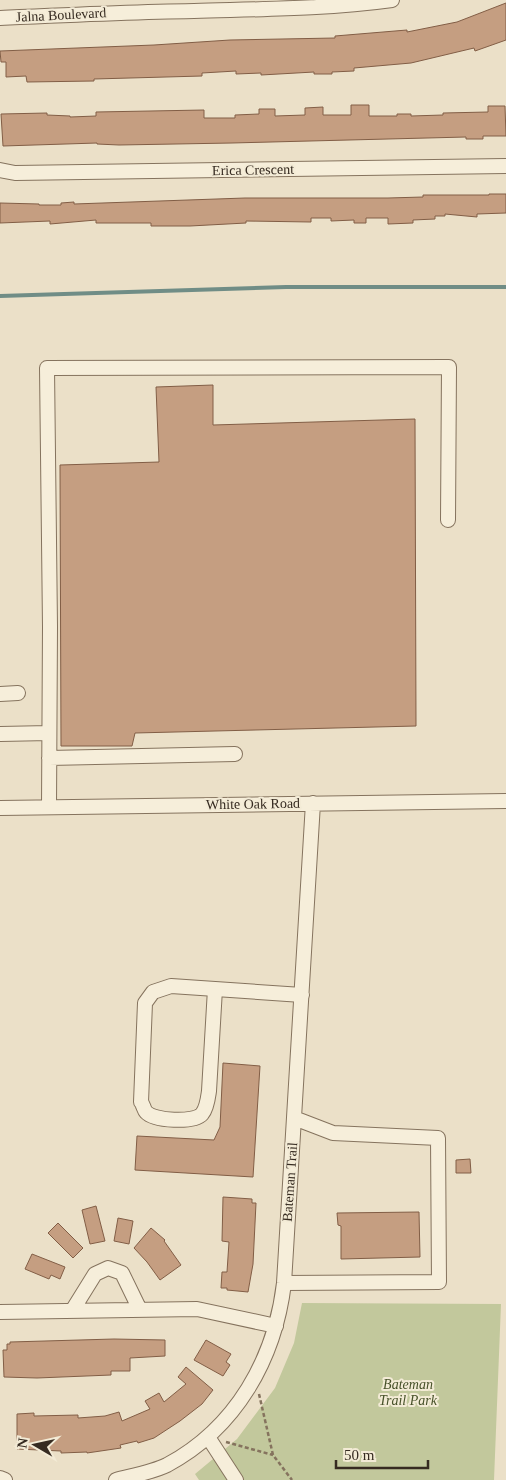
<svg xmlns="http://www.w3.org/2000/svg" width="506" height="1480" viewBox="0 0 506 1480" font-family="Georgia,serif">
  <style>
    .green { fill: #c2c89c }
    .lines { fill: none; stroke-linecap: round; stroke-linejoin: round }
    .stream { stroke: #708d86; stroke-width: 4 }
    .building { fill: #c59e81; stroke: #825e46 }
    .minor-casing { stroke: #85735e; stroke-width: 16 }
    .path { stroke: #85735e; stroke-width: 2.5; stroke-dasharray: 4 2.5; stroke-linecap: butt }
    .minor { stroke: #f6eeda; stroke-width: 14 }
    .labels { text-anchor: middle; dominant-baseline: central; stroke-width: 4; stroke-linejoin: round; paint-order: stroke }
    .street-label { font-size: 14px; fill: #362b21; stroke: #f3ebd6 }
    .park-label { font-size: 14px; font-style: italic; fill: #475129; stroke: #f3ebd6 }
  </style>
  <rect width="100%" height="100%" fill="#ebe0c8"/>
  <path class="green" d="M302,1303L501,1304L494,1480H199L195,1474L237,1439L275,1388L294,1343Z"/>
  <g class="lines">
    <path class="stream" d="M0,296L286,287H506"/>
  </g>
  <path class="building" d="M506,3V40L475,51L474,48L411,63L354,68V71L332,72V74H314V72L261,75V73L236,74V71L202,73V76L94,79V81L27,82L26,76L6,77V62H1L0,51L154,45L230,40L335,38V36L407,30V32L457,22Z
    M351,105H369V116H397V114H411V116L443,115V113L488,112V106H505L506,136H483V139H466V137L232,143L119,145L97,144V143L3,146L1,114L47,113V115L70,116V117L96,116V112L204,110V118H235V115L259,114V109H275V116L305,115V108L323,107V115H351Z
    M489,194H506V213L477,214V217L445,214V216H435V219L413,220V223L388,224V218H366V223H354V220L331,221V218H311V222L246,221V223L190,226H151V223H96V220L50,224V221L0,223V203L39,204V205H61V203L74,202V204L245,198H388L423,197V195H489Z
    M213,385V425L415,419L416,726L135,733L132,746H61L60,465L159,462L156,387Z
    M223,1063L260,1066L253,1177L135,1170L137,1136L214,1140L220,1127Z
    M470,1159L471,1173H456V1160Z
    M223,1197L252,1199V1203H256L253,1264L248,1292L227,1290V1288H221L222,1272H227L229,1242L222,1241Z
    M96,1206L105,1241L90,1244L82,1210Z
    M419,1212L420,1257L341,1259V1226L338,1225L337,1213Z
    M118,1218L133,1221L129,1244L114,1241Z
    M58,1223L83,1248L73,1258L48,1233Z
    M151,1228L165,1240L164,1241L181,1265L160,1280L147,1262L134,1248Z
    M32,1254L65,1267L60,1279L51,1275L49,1279L25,1269Z
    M114,1339L165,1340V1356L130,1358V1371H111V1375L37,1378L4,1377L3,1350H7V1344H10V1342Z
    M206,1340L231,1354L226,1362L230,1365L223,1376L194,1360Z
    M186,1367L213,1390L202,1404L180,1421L154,1438L138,1443L137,1441L120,1445L121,1448L87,1453V1452L61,1453V1451L17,1449V1414L34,1413V1416L78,1415V1418L105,1416L119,1412L122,1421L150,1409L145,1401L159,1393L164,1402L186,1384L178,1377Z"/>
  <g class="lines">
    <g class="minor-casing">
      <path id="minor" d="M0,18C65,15 129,12 194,11C260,9 327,9 392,0
        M0,170L15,173L506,166
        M0,694L18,693
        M0,734L49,733
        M49,758L235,754
        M49,807L50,627L47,368L449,367L448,520
        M0,808L506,801
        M215,989L209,1091C208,1098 207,1108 202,1114C194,1123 154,1121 146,1112C144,1110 143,1104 141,1102L145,1003L153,992L171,986L302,995
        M284,1283L439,1282L438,1138L333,1133L294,1118
        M72,1311L95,1274L108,1268L122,1273L140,1310
        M0,1312L197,1309L276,1326
        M208,1437L236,1480
        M0,1478L5,1480
        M116,1480C131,1476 153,1472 167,1465C236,1428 275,1359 284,1283L313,803"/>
    </g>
    <path class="path" d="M259,1394L273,1455L292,1480
      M226,1442L273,1455"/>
    <use href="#minor" class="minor"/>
  </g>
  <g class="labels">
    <g class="street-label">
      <text transform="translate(61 15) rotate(-3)">Jalna Boulevard</text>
      <text transform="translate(253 170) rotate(-1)">Erica Crescent</text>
      <text transform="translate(253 804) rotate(-1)">White Oak Road</text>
      <text transform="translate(290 1182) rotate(-86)">Bateman Trail</text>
    </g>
    <g class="park-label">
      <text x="408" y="1384">Bateman<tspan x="408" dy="16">Trail Park</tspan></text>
    </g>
  </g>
  <g transform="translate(35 1445) rotate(279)" stroke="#f3ebd6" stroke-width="4" paint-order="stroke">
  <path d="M0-4L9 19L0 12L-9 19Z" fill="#362b21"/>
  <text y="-8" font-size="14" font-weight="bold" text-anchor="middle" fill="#362b21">N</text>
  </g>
  <path d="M336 1460v8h92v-8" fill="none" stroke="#362b21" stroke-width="2.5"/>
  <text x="344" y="1460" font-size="15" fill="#362b21" stroke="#f3ebd6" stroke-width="4" paint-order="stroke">50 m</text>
</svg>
